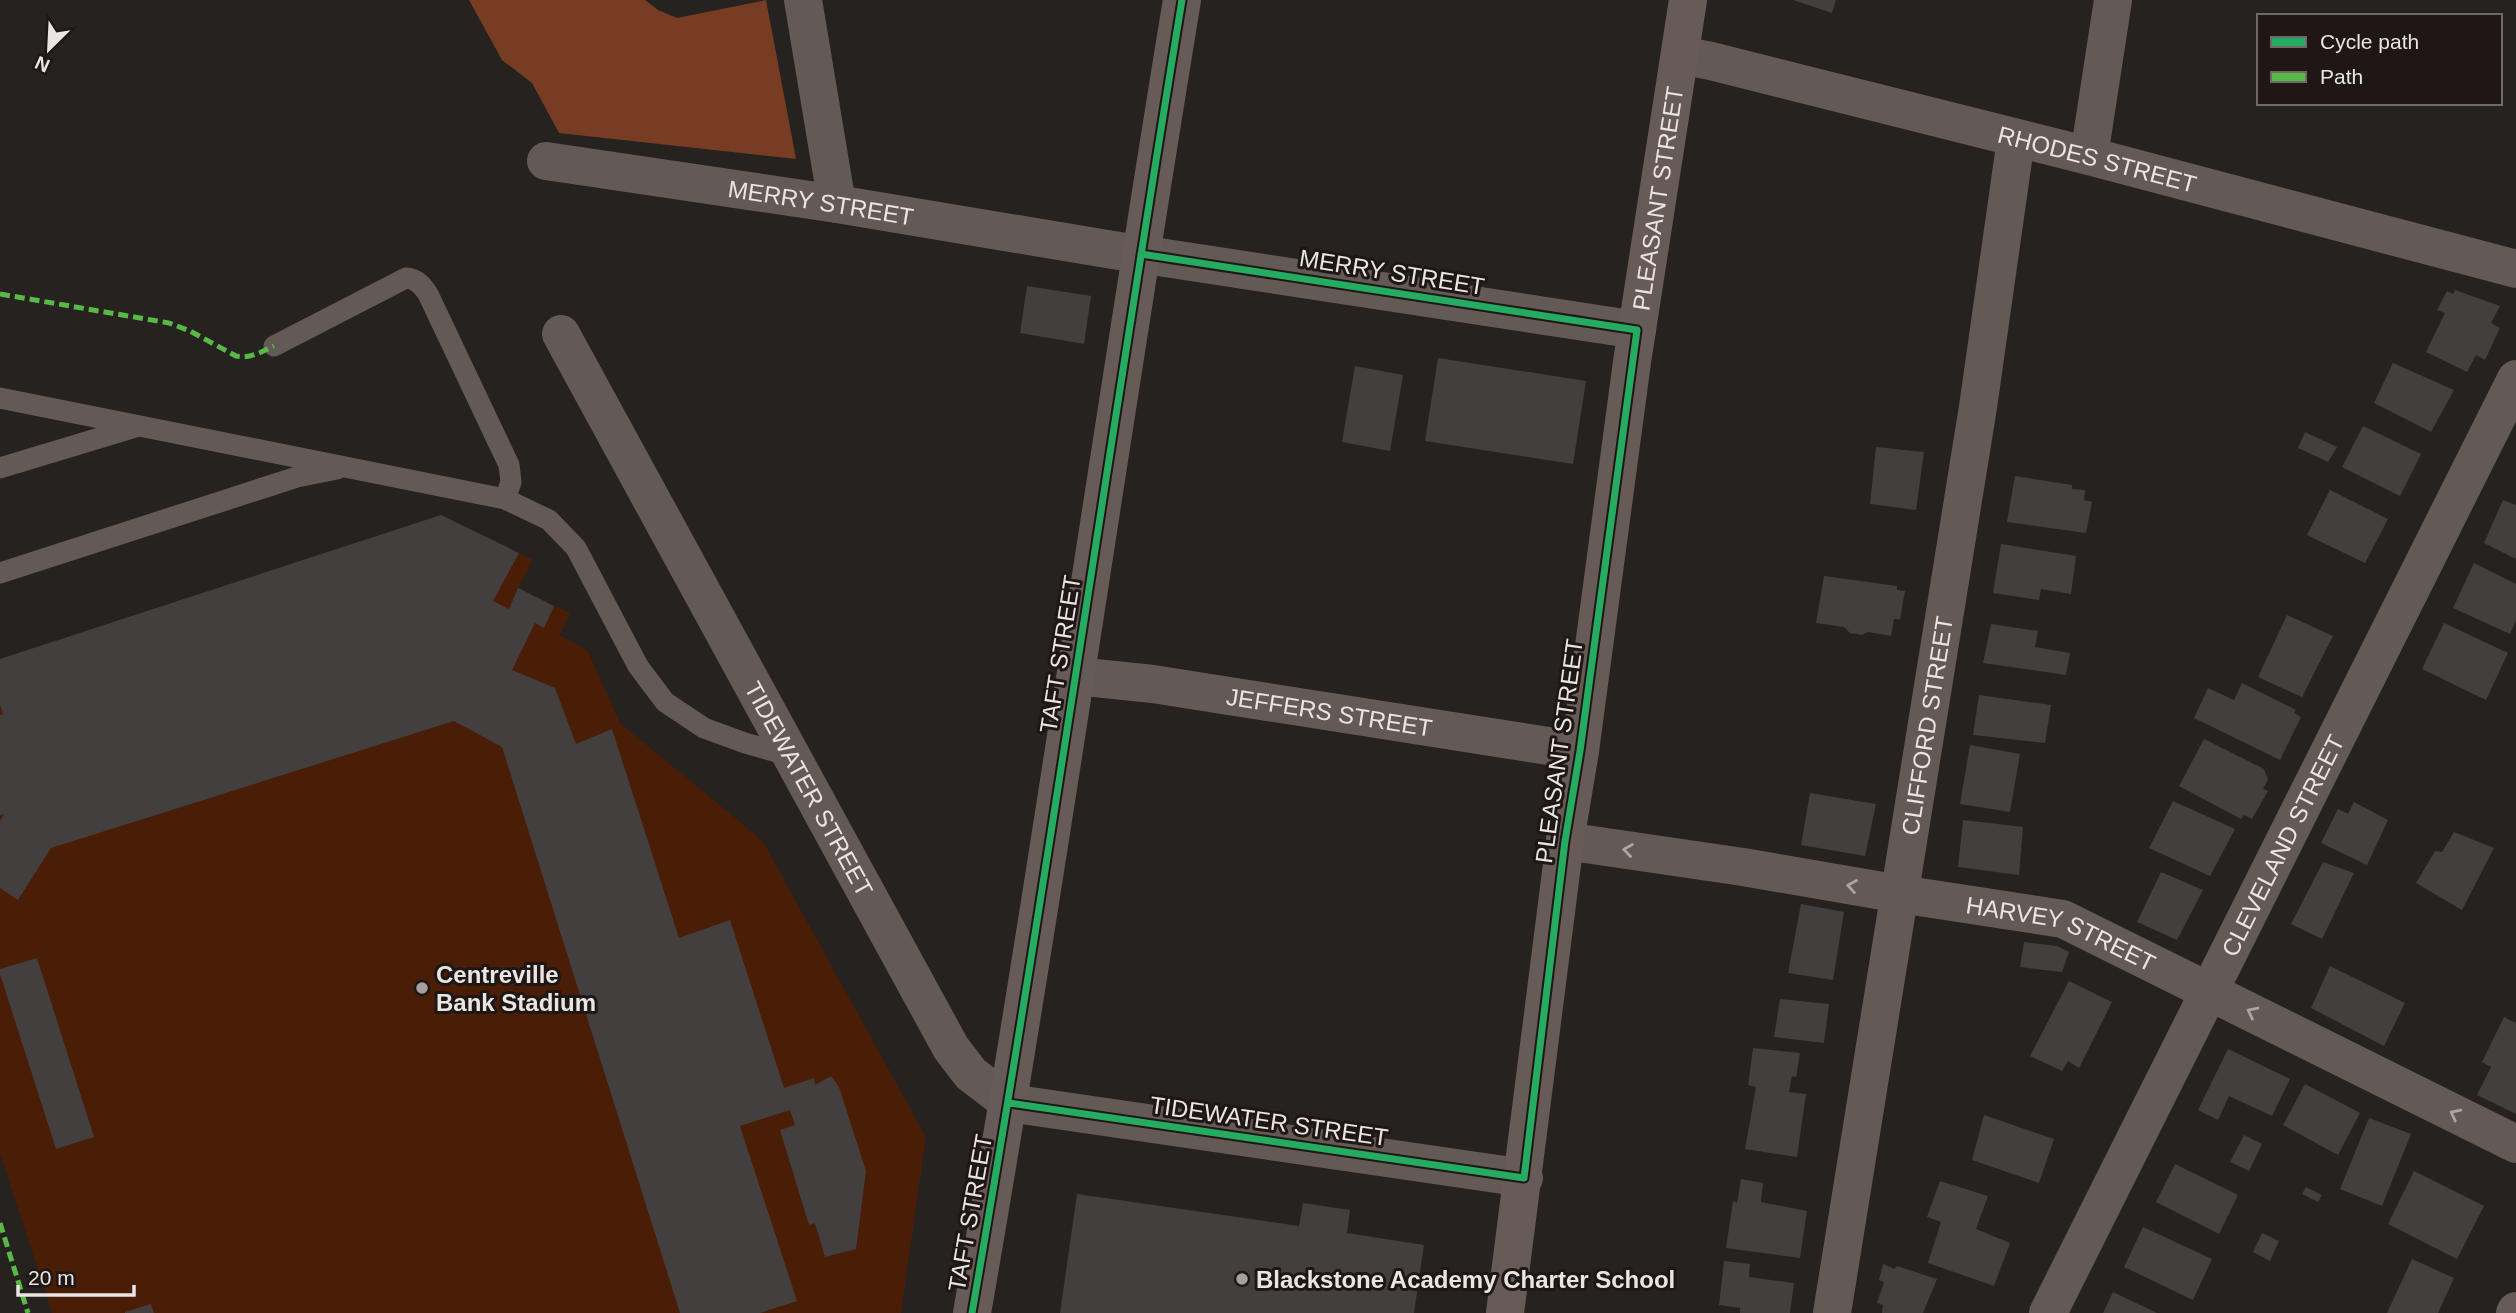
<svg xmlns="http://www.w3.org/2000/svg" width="2516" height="1313" viewBox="0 0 2516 1313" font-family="Arial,sans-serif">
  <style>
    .green { fill: #4a1d07 }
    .forest { fill: #773d23 }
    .building { fill: #433f3e }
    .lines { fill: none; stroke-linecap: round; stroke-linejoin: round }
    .lane { stroke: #635955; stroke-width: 21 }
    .street { stroke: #635955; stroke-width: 38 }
    .secondary { stroke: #665b57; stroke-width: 38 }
    .quiet { stroke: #58b947; stroke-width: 5; stroke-dasharray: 10 5; stroke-linecap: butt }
    .cycleway-casing { stroke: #1f1715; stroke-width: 11 }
    .cycleway { stroke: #26ab63; stroke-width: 7 }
    .oneway { stroke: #ada5a3 }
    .poi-dot { fill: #a5a09e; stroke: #1f1715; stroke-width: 2.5 }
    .labels { text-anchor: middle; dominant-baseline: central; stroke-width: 6; stroke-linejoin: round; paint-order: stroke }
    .street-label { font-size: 24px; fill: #eae4e2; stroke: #1f1715 }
    .poi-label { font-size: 24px; font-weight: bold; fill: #eae4e2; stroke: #1f1715; text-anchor: start }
  </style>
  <rect width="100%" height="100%" fill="#262220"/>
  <path class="green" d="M441,515L533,560L518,589L570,613L560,635L588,651L620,723L762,840L926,1137L901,1313H52L0,1153V659Z"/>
  <path class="forest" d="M469,0H645L658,10L677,18L766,0L796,159L559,133L532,83L502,60Z"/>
  <path class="building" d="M1793,0H1836L1832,13Z
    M1027,286L1091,296L1084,344L1020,333Z
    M2455,290L2500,306L2491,323L2500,328L2485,360L2476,355L2467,372L2426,352L2445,313L2437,310L2447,291L2453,294Z
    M1438,358L1586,381L1573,464L1425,441Z
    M2393,363L2454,390L2431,432L2374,403Z
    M1355,366L1403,375L1390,451L1342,442Z
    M2363,426L2421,454L2400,496L2342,467Z
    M2305,432L2337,447L2328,462L2298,448Z
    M1876,447L1924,452L1916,510L1870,504Z
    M2015,476L2072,485V489L2085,490L2084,500L2092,502L2086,533L2007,522Z
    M2330,490L2388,519L2365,563L2307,535Z
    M2503,500L2516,505V559L2484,543Z
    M441,515L519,553L493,601L509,609L518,588L554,606L544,628L535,623L512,670L555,688L576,744L612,729L679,938L730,920L784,1088L814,1078L815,1085L831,1076L839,1087L866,1171L856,1249L825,1257L815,1223L809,1225L780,1130L795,1125L790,1110L740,1126L797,1301L760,1313H680L502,747L454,721L51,848L18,900L0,888V821L4,814L0,815V715L3,714L0,704V659Z
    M2001,544L2076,556L2071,594L2041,589L2039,600L1993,593Z
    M2474,563L2516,584V620L2510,634L2453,608Z
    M1824,576L1897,586V590L1905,591L1900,619H1894L1891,636L1868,632L1862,635L1850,633L1844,627L1816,623Z
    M2287,615L2333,636L2302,697L2258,677Z
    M2444,623L2508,653L2486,700L2422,669Z
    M1991,624L2038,631L2035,647L2070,653L2066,675L1983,663Z
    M2242,683L2296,710L2294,713L2301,717L2280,760L2194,718L2208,688L2234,700Z
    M1979,695L2051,705L2045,743L1973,735Z
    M2204,739L2264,769L2268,780L2263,789L2268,791L2252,819L2244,815L2241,819L2179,786Z
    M1970,745L2020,754L2010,812L1960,804Z
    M1810,793L1876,804L1865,856L1801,845Z
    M2173,801L2235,829L2210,876L2149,848Z
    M2354,802L2388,820L2367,865L2321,843L2338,809L2348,814Z
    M1963,820L2023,827L2019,875L1958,867Z
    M2454,832L2494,848L2462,910L2416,883L2435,851L2442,852Z
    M2323,862L2354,873L2322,939L2291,924Z
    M2161,872L2203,890L2177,940L2137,922Z
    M1801,904L1844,912L1833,980L1788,973Z
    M2024,942L2057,946L2069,952L2062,972L2020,967Z
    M37,958L94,1137L56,1149L0,974V969Z
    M2330,966L2405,1003L2384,1046L2311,1008Z
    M2069,981L2112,1002L2079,1068L2068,1061L2062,1071L2030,1056Z
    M1780,999L1829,1004L1824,1043L1774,1037Z
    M2504,1017L2516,1023V1114L2477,1095L2491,1067L2482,1062Z
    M1753,1048L1800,1053L1796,1077L1792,1076L1789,1092L1806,1094L1797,1157L1745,1149L1756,1087L1748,1085Z
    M2228,1049L2290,1079L2272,1116L2229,1096L2218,1120L2198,1110Z
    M2305,1084L2360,1113L2338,1155L2283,1125Z
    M1984,1115L2054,1139L2039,1183L1972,1160Z
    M2369,1118L2411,1134L2382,1206L2340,1189Z
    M2244,1135L2262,1144L2249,1171L2230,1162Z
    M2175,1164L2238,1195L2219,1234L2156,1202Z
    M2414,1171L2484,1206L2457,1259L2388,1224Z
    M1741,1179L1763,1183L1761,1202L1807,1211L1800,1258L1726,1248L1733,1201L1737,1203Z
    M1940,1181L1988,1196L1976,1229L2010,1243L1994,1286L1928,1263L1941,1222L1927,1217Z
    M2306,1187L2322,1195L2318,1202L2302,1194Z
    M1077,1194L1299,1226L1303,1203L1350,1210L1347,1233L1424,1245L1414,1313H1060Z
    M2143,1227L2212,1259L2193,1300L2124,1267Z
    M2262,1233L2279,1241L2270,1261L2253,1252Z
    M2412,1259L2454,1278L2438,1313H2387Z
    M1724,1261L1750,1264L1749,1277L1794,1283L1790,1313H1740V1308L1719,1305Z
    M1883,1264L1894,1269L1897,1266L1937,1279L1923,1313H1882L1883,1305L1877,1303L1884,1282L1879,1280Z
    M2113,1292L2157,1313H2103Z
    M151,1304L154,1313H125V1312Z"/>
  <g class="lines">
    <path class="lane" d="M274,346L406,278C417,279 422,285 428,294L509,465L511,482L505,499
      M0,398L505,499L549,520L576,548L638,666L665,702L704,728L745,743L791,756
      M0,468L139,426
      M0,573L297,477L337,469"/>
    <g class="street">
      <path d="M803,0L837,204"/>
      <path id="s1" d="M1680,55L1711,61L2089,156L2516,269"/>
      <path d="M2089,156L2113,0"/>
      <path id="s2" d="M546,161L837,204L1113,250L1637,330"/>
      <path id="s3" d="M561,334L951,1048L971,1074L1009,1103L1524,1178"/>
      <path id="s4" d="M1076,676L1153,684L1580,751"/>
      <path id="s5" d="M1565,841L1743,867L1900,894L2063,919L2516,1144"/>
      <path id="s6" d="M1832,1313L1978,407L2016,139"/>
      <path id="s7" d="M2048,1313L2516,379"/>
    </g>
    <g class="secondary">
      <path d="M972,1313C1048,876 1110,437 1182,0"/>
      <path id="s8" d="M1505,1313L1565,841L1580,751L1632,362L1688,0"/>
      <path d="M2515,1313L2516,1311"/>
    </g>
    <path class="quiet" d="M0,294L169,323L190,331L236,356C250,359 261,352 274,346
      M0,1223L28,1313"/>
    <g class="cycleway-casing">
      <path id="cycleway" d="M1009,1103L1524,1178L1565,841L1580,751L1637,330L1141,254
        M972,1313C1048,876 1110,437 1182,0"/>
    </g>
    <use href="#cycleway" class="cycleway"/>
  </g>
  <defs><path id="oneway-chevron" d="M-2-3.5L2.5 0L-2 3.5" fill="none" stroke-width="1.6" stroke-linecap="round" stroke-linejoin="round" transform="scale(1.75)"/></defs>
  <g class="oneway">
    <use href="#oneway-chevron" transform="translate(1628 850) rotate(-172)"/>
    <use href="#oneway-chevron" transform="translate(1852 886) rotate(-170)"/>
    <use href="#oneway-chevron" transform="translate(2252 1012) rotate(-153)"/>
    <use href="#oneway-chevron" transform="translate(2455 1114) rotate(-153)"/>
  </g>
  <g class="poi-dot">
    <circle cx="422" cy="988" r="7"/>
    <circle cx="1242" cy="1279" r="7"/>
  </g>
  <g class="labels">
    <g class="street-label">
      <text stroke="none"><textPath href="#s1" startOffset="430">RHODES STREET</textPath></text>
      <text stroke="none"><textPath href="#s8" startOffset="1125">PLEASANT STREET</textPath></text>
      <text stroke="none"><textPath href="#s2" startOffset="278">MERRY STREET</textPath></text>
      <text transform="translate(1392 272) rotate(9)">MERRY STREET</text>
      <text transform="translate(1060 654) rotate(-81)">TAFT STREET</text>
      <text stroke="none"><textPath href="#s4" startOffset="256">JEFFERS STREET</textPath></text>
      <text stroke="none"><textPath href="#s6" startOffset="595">CLIFFORD STREET</textPath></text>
      <text transform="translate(1559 751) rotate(-82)">PLEASANT STREET</text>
      <text stroke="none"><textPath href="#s3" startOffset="518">TIDEWATER STREET</textPath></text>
      <text stroke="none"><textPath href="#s7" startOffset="523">CLEVELAND STREET</textPath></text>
      <text stroke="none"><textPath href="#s5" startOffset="506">HARVEY STREET</textPath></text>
      <text transform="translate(1269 1121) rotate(8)">TIDEWATER STREET</text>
      <text transform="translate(970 1213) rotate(-80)">TAFT STREET</text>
    </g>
    <g class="poi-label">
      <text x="436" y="974">Centreville<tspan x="436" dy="28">Bank Stadium</tspan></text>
      <text x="1256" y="1279">Blackstone Academy Charter School</text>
    </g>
  </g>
  <rect x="2257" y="14" width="245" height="91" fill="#1f1715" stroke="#706967" stroke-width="2"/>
  <rect x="2271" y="37" width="35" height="10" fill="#26ab63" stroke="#706967" stroke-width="2"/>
  <text x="2320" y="49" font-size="21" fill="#eae4e2">Cycle path</text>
  <rect x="2271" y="72" width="35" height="10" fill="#58b947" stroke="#706967" stroke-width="2"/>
  <text x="2320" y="84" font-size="21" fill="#eae4e2">Path</text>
  <g transform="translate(49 49) rotate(204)" stroke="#1f1715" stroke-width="5" paint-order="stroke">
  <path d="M0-5L12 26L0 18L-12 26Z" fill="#eae4e2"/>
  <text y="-10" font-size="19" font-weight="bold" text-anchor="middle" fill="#eae4e2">N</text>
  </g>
  <path d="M18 1285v10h116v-10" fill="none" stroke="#eae4e2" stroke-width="3.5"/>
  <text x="28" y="1285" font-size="21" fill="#eae4e2" stroke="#1f1715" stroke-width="5" paint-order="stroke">20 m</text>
</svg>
